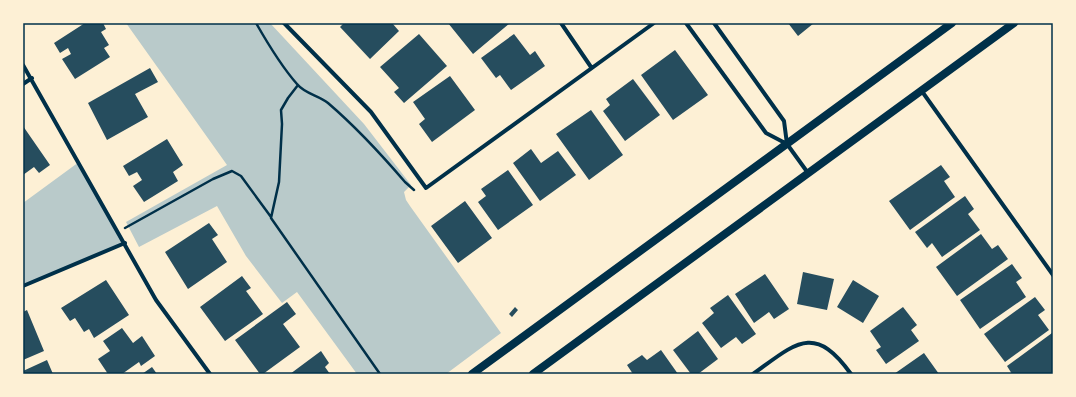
<svg xmlns="http://www.w3.org/2000/svg" width="1076" height="397" viewBox="0 0 1076 397" font-family="Roboto,sans-serif">
  <style>
    .green { fill: #b9caca }
    .building { fill: #264d5e }
    .lines { fill: none; stroke-linecap: round; stroke-linejoin: round }
    .path { stroke: #003049; stroke-width: 2.5 }
    .minor { stroke: #003049; stroke-width: 4 }
    .secondary { stroke: #003049; stroke-width: 8 }
    .neatline { fill: none; stroke: #003049; stroke-width: 1.5 }
  </style>
  <rect width="100%" height="100%" fill="#fdf0d5"/>
  <path class="green" d="M126,23H270L364,124L411,185L404,192L406,200L410,206L501,333L446,374H357L297,292L282,303L246,256L217,206L139,247L126,222L227,165Z
    M79,162L125,243L23,286V203Z"/>
  <path class="building" d="M85,23H103L106,29L101,32L109,45L104,48L110,57L75,79L62,59L71,54L68,48L60,53L54,43Z
    M344,23H392L399,31L370,59L340,27Z
    M448,23H510L473,54Z
    M788,23H814L798,36Z
    M419,34L447,66L404,103L394,92L399,88L380,67Z
    M514,34L530,55L535,51L545,66L511,90L500,75L496,78L481,58Z
    M675,50L708,95L673,120L641,75Z
    M150,68L158,82L135,94L148,117L107,140L88,103Z
    M450,76L475,110L432,142L419,124L425,119L413,102Z
    M633,79L660,115L625,141L603,111L610,105L606,99Z
    M591,110L623,155L589,180L556,134Z
    M23,126L50,165L39,173L34,167L23,175Z
    M167,139L183,165L173,172L178,181L144,202L133,186L142,180L137,172L129,176L123,166Z
    M531,149L541,163L558,151L576,175L540,201L513,163Z
    M941,165L950,177L944,181L955,197L910,230L889,201Z
    M508,170L533,205L498,230L478,202L486,196L481,189Z
    M965,196L974,209L968,214L980,230L942,257L932,243L927,248L915,232Z
    M465,201L492,238L458,263L431,226Z
    M209,223L218,235L212,239L227,262L188,289L165,252Z
    M981,234L992,249L998,245L1008,259L957,296L936,267Z
    M1012,264L1022,278L1016,282L1026,297L980,329L960,300Z
    M803,272L834,279L827,310L797,304Z
    M765,274L789,309L774,319L769,312L754,323L735,294Z
    M242,276L251,288L246,291L263,314L225,341L200,307Z
    M106,280L129,315L94,338L89,329L84,332L75,318L70,321L61,308Z
    M853,280L879,296L863,323L837,307Z
    M728,295L756,334L742,344L736,337L721,348L702,323L714,313L710,308Z
    M1035,297L1045,310L1038,315L1049,330L1005,362L984,334Z
    M287,302L296,314L283,324L300,347L263,374H260L235,340Z
    M515,307L518,310L512,317L509,314Z
    M903,307L917,325L911,330L919,341L886,364L876,350L881,347L870,331Z
    M27,310L44,351L23,360V312Z
    M122,328L133,343L142,336L155,356L141,366L139,362L122,374H108L98,359L110,351L103,341Z
    M698,331L718,359L698,374H691L673,350Z
    M1052,333L1053,335V374H1012L1007,366Z
    M661,350L678,374H633L627,365L642,355L647,360Z
    M321,351L329,363L325,367L330,374H290Z
    M924,353L939,374H894Z
    M47,360L53,374H23V371Z
    M152,367L157,374H142Z"/>
  <g class="lines">
    <path class="path" d="M256,23C268,44 281,66 297,84C305,94 318,95 328,103C356,127 381,154 405,182L414,190
      M298,85L288,98L281,110L282,124L279,182L271,218L380,374
      M125,228L213,179L232,171L241,176L271,217"/>
    <path class="minor" d="M284,23L371,112L426,188L654,23
      M561,23L591,67
      M686,23L766,133L787,144
      M714,23L784,121L787,144L808,173
      M23,65L156,300L210,374
      M23,84L32,78
      M921,90L1053,275
      M23,286L125,243
      M753,374C795,344 814,322 851,374"/>
    <path class="secondary" d="M472,374L952,23
      M533,374L1014,23"/>
  </g>
  <rect width="1076" height="397" fill="none" stroke="#fdf0d5" stroke-width="48"/>
  <rect x="24" y="24" width="1028" height="349" class="neatline"/>
</svg>
